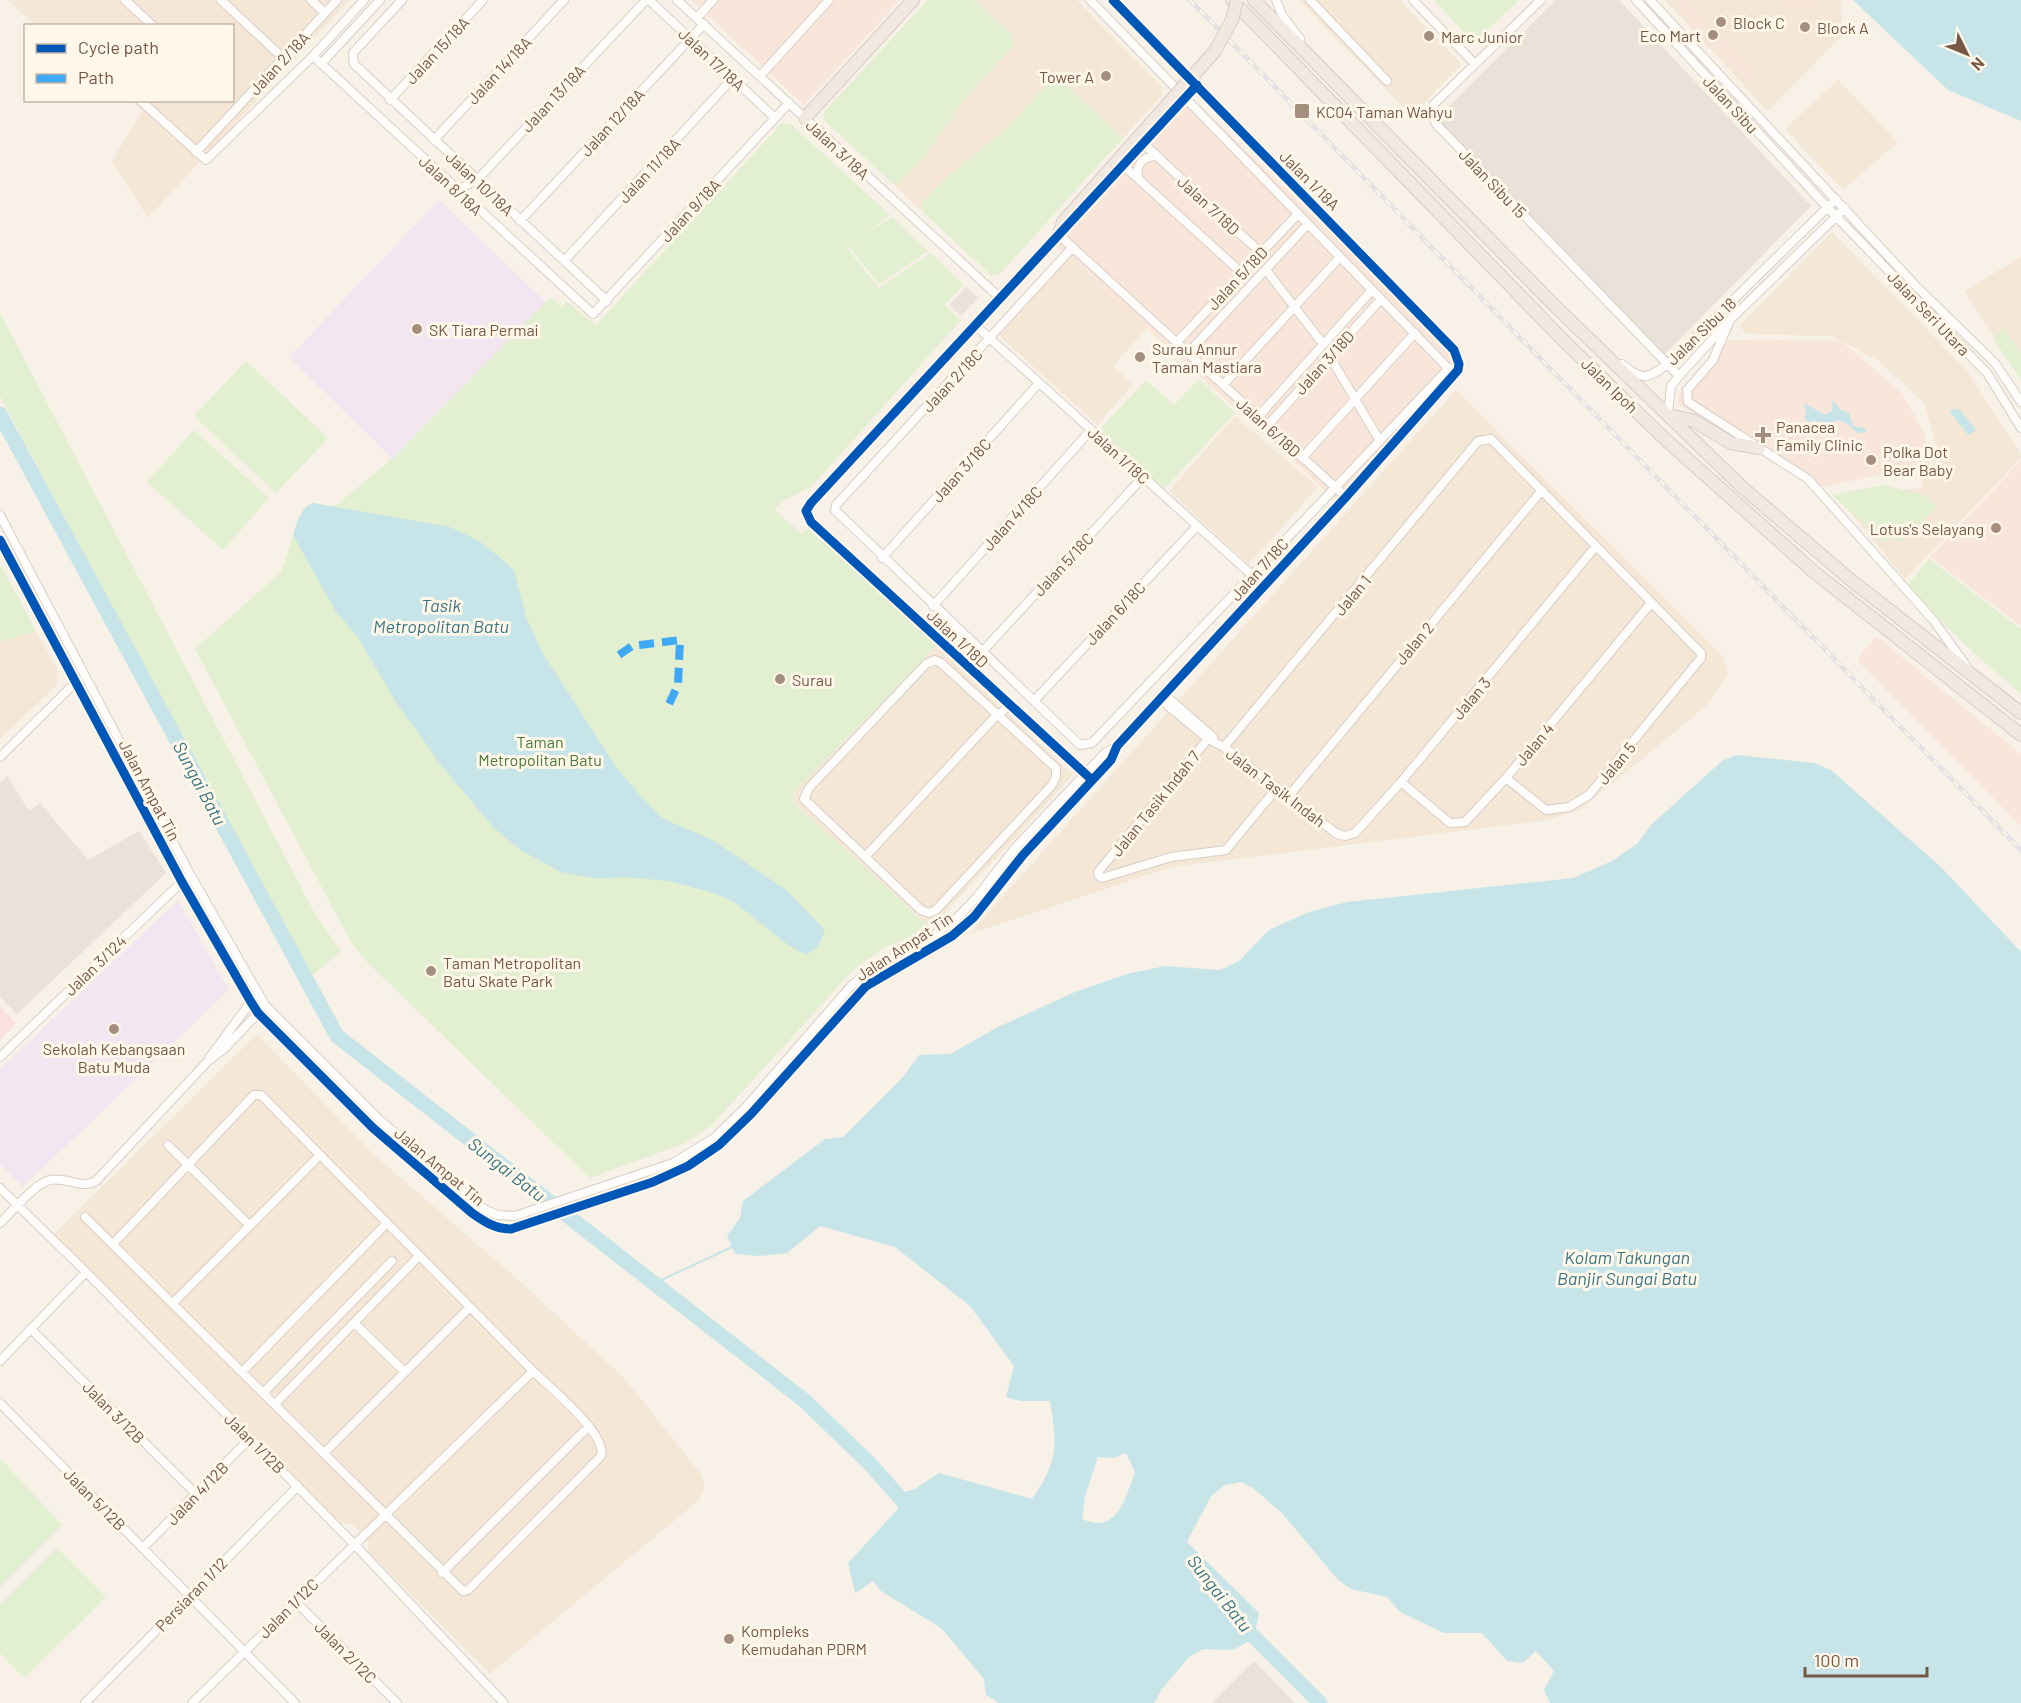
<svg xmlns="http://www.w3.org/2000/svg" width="2021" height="1703" viewBox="0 0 2021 1703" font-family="Barlow,sans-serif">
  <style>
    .residential { fill: #f4e7d6 }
    .commercial { fill: #f8e6da }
    .industrial { fill: #eae1d8 }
    .education { fill: #f3e6f1 }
    .medical { fill: #fae0de }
    .green { fill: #e2efd0 }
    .water { fill: #c7e5e8; fill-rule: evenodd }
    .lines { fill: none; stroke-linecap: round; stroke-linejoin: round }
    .stream { stroke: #c7e5e8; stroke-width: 2 }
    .river { stroke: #c7e5e8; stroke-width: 15 }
    .minor-casing { stroke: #d8cec5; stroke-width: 10 }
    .highway-casing { stroke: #d6ccc3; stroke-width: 14 }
    .minor { stroke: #fefdfb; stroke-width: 8 }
    .highway { stroke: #f2e8e2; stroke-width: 12 }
    .rail-casing { stroke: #e4e1e4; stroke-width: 4.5 }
    .rail { stroke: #fff7e9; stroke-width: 2; stroke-dasharray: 7; stroke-linecap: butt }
    .highway-bridge-casing { stroke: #d6ccc3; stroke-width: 14; stroke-linecap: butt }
    .highway-bridge { stroke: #f2e8e2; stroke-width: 12 }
    .quiet { stroke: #3fa9f5; stroke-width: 8; stroke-dasharray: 15 8; stroke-linecap: butt }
    .cycleway-casing { stroke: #fff7e9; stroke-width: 13 }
    .cycleway { stroke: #0057b8; stroke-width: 9 }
    .poi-dot { fill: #a48e7e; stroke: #fff7e9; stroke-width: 2 }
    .labels { text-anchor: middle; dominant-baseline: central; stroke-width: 6; stroke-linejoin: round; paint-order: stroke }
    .poi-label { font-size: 16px; fill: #775845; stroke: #fff7e9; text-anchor: start }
    .street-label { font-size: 16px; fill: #775845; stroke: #fff7e9 }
    .park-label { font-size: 16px; fill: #4b793a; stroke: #fff7e9 }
    .water-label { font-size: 18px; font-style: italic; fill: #3a7786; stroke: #fff7e9 }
  </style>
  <rect width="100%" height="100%" fill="#f7f1e7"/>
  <path class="residential" d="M7,0H349L148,218L112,161L142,111L131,101L232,100V26L35,25Z
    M975,0H1077L1162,87V96L1123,138L1062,81H1050L1003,132L948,176L922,203V211L892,183H900L925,155L966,97L1013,46L1012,34Z
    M1299,0H1400L1461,64L1412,116Z
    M1665,0H1838L1841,2L1842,36L1768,111Z
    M1838,80L1898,142L1843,190L1785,129Z
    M1832,232L1968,372L2021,454V458L1905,579L1838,497L1923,488L1920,472L1932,465L1939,453L1924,403L1879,361L1832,336L1747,334L1739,326Z
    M2021,256V376L1965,292Z
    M1069,258L1147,328L1113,366L1133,385L1097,425L999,335Z
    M1456,390L1723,657L1728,674L1705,707L1580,810L1547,820L1172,867L969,934Z
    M1235,416L1318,487L1249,564L1169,491Z
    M36,631L58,670L56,686L0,739V642Z
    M936,646L1073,775L931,928L792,801L794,793Z
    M257,1034L371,1152L524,1285L625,1379L700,1473L705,1487L699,1500L490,1674L368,1551V1540L352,1524L340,1523L54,1234Z"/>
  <path class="commercial" d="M691,0H900L804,105Z
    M1671,0H1685L1758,75L1748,85Z
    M1783,0H1817L1818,10L1813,11L1812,5L1787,7Z
    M1191,97L1461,360L1336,500L1057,247Z
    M1729,340L1841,341L1902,393L1924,432L1931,464L1822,487L1678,404L1680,390Z
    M2021,461V626L1930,557Z
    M1876,636L2021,754V826L1857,660Z"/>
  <path class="industrial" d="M1556,0H1619L1811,206L1664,355L1437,118Z
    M966,287L978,298L961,316L949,305Z
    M7,776L29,811L40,803L88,860L139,831L166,873L17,1014L0,997V783Z
    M1254,1661L1295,1703H1212Z"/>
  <path class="education" d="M439,200L546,302L392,459L289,357Z
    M178,900L229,990L23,1187L0,1164V1069Z"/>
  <path class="medical" d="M0,1007L16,1023L0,1040Z"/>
  <path class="green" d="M928,0H975L1012,35L1013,46L966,97L926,155L900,183H892L824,120V112Z
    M1434,0H1519L1474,43Z
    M1050,81H1062L1123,138L999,275H991L922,211V203L948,176L1003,132Z
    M782,123L791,124L890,215L864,235L892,217L928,251L879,284L848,246L846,247L879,288L931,253L963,285L945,305L961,320L812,486L783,501L774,509L802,534L809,527L936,646L794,793L792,801L931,928L880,950L852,971L711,1126L685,1143L590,1178L368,963L352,944L195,649L282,571L296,526L306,506L313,503L334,507L392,459L551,297L562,308L566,301L596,325Z
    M0,313L314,912L341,952L310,977L0,396Z
    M2005,329L2021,354V380L1993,338Z
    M246,361L328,438L276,493L194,416Z
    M1199,379L1235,413L1164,489L1100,429L1146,380L1174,405Z
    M194,430L269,498L223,550L147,482Z
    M1884,485L1924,495L1938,506L1901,543L1890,538L1884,542L1832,495Z
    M1929,559L2021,629V694L1975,654L1906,587Z
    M0,564L36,631L0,642Z
    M0,1458L62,1525L0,1587Z
    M57,1548L106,1597L24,1678L0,1653V1605Z"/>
  <path class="water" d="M1853,0H2021V121L1948,90Z
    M1832,400L1841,410L1849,413L1853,426L1864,428L1867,432L1857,433L1846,423L1837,420L1828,426L1817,421L1808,422L1804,417L1806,414L1804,403L1825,415L1833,410Z
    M1959,409L1976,430L1968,435L1949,410Z
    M313,503L450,527L479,541L497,555L514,570L526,617L542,652L614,764L638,793L662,818L714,841L786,890L825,930L818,947L806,955L787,944L734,902L714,893L669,881L624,877L598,879L561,872L522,851L494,828L441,765L394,699L357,636L336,612L293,535C297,523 300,508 313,503Z
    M1736,755L1814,763L1831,770L1943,869L2021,952V1703H1550L1544,1690L1554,1671L1536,1651L1523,1663L1507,1661L1482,1633H1444L1400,1612L1387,1597L1351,1589L1338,1580L1282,1513L1253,1488L1241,1482L1225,1485L1211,1496L1187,1542L1259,1613L1254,1638L1233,1650L1203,1649L1189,1657L1162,1689L1154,1703H999L986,1695L984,1679L941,1628L881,1591L873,1581L855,1593L848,1563L898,1509L897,1494L915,1489L939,1473L1032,1499C1059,1460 1057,1446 1050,1401H1020L1006,1397L1014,1366L970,1306L895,1247L820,1226L787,1253L759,1256L735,1254L727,1236L740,1218L743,1201L825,1139L843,1137L903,1077L919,1055L950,1054L998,1027L1075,992L1127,974L1165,966L1220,970L1239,961L1269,930L1309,912L1347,902L1573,878L1612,861L1637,844L1652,824L1722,761ZM1126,1453L1135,1472C1125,1498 1118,1535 1082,1519L1085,1496L1098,1457L1114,1458Z"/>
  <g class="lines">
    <path class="stream" d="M655,1283L732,1247"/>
    <path class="river" d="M0,414L337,1036L805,1401L870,1464L903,1501L914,1500
      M1241,1624L1320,1703"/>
    <g class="minor-casing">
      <path id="minor" d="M125,0L153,26
        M221,0L283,58
        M311,0L325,13
        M402,0L353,53L354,64L607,301
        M649,0L775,118
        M677,0L999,297
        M1090,0L1451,371
        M1276,0L1282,15L1300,39
        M1310,0L1387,81
        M1413,0L1475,64
        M1541,0L1433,105L1432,115L1436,124L1679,376
        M1636,0L1827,207L1987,373L2021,428
        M1650,0L1916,286L1995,363L2021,402
        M697,18L713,0
        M313,56L593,314L789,103
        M321,64L380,0
        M760,76L829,0
        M140,100L206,160L313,56L364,0
        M390,100L483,0
        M434,140L564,0
        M1144,144L1261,253
        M196,152L337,0
        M1124,166L1242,273
        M1138,178C1136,164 1143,156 1157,156
        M457,190L477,180L646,0
        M520,221L704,24
        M1059,235L1346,497
        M1072,248L836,505L835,510L1080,745L1092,743L1449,368
        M564,261L733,78
        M1266,270L1323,344
        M1730,320L1713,360L1687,390L1688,402L1808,479L1934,621L1967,667
        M974,324L1264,586
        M1176,343L1298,214
        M1188,353L1308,224
        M1330,357L1380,441
        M1622,364C1642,381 1647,379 1668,364L1836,199
        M1223,385L1340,257
        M1668,414L1671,386L1679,376L1730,320L1845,208
        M1258,417L1372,290
        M1267,426L1381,299
        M1302,458L1415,333
        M0,515L190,874L265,1005L380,1120L484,1209L497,1215L515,1216L673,1163L714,1138L745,1108L851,986L870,970L924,942L954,921L977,897L1015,848L1105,753L1117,746
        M0,540L182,882L251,1002L258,1013L373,1128L472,1213C485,1222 495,1229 511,1229L653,1182L688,1166L719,1145L751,1114L866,986L952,936L974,917L1023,855L1111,760L1117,746L1346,497L1458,370L1459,364L1454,350L1113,0
        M882,558L1039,383
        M933,606L1091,430
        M982,652L1143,477
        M935,660L941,663L1056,768V777L1052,785L936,910L929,913L921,910L804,799L809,788L926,664Z
        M1165,695L1213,737
        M1161,700L1208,739L1224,747L1337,834L1345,836L1355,833L1401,782L1596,546
        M1034,701L1197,526
        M1211,735L1098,872L1099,876L1102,878L1171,857L1226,850L1276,789
        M1224,747L1478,441L1491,439L1701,653V658L1589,795L1569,807L1546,810L1506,778
        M0,757L78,680
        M1086,775L811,522L806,511L811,503L1197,85
        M1401,782L1450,823L1465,822L1506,778L1651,603
        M1288,797L1542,490
        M865,857L994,718L1009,706
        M0,1057L190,874
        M210,1057L253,999
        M168,1145L250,1226
        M0,1188L86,1272L353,1543L504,1703
        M85,1217L463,1591L468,1590L601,1456C608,1434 548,1386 533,1371
        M0,1223C12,1212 35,1183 50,1180C66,1176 80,1190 96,1181L208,1061L225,1048L261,1010
        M113,1244L254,1095H261L533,1371L192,1703
        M173,1303L320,1155
        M354,1323L405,1372
        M32,1330L196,1494
        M0,1361L86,1272
        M242,1372L387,1223
        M263,1393L392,1261
        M0,1403L295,1703
        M275,1404L419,1256
        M324,1453L470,1307
        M143,1548L250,1438
        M442,1573L589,1426
        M295,1601L397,1703
        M85,1703L298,1486"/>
    </g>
    <g class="highway-casing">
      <path id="highway" d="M1232,0L1567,344L1666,440L1814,572L2021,735
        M1254,0L1555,306L1743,488L1852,581L2021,713
        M805,118L913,0
        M1059,235L1063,222
        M1669,415L1694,421L1731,443L1759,448"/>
    </g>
    <use href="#minor" class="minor"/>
    <use href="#highway" class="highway"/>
    <g class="rail-casing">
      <path id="rail" d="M1190,0L2021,850"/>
    </g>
    <use href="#rail" class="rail"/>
    <g class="highway-bridge-casing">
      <path id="highway-bridge" d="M1063,222L1215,51L1232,20L1237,0"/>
    </g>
    <use href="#highway-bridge" class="highway-bridge"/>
    <path class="quiet" d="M619,655L632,646L680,640L678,685L669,704"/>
    <g class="cycleway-casing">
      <path id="cycleway" d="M0,540L182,882L251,1002L258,1013L373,1128L472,1213C485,1222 495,1229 511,1229L653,1182L688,1166L719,1145L751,1114L866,986L952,936L974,917L1023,855L1111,760L1117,746L1346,497L1458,370L1459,364L1454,350L1113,0
        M1092,780L811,522L806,511L811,503L1197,85"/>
    </g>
    <use href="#cycleway" class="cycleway"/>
  </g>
  <g class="poi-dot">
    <circle cx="1721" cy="22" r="6"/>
    <circle cx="1805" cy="27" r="6"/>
    <circle cx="1713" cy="35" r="6"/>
    <circle cx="1429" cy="36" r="6"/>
    <circle cx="1106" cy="76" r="6"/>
    <rect x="1294" y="103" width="16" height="16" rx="3"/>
    <circle cx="417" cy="329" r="6"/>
    <circle cx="1140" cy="357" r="6"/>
    <path d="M1760 426h6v6h6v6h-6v6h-6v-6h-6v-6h6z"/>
    <circle cx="1871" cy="460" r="6"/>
    <circle cx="1996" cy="528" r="6"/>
    <circle cx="780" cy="679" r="6"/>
    <circle cx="431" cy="971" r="6"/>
    <circle cx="114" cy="1029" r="6"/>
    <circle cx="729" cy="1639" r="6"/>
  </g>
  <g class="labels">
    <g class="poi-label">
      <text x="1733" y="22">Block C</text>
      <text x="1817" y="27">Block A</text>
      <text x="1701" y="35" text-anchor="end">Eco Mart</text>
      <text x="1441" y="36">Marc Junior</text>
      <text x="1094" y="76" text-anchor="end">Tower A</text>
      <text x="1316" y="111">KC04 Taman Wahyu</text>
      <text x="429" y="329">SK Tiara Permai</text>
      <text x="1152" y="348">Surau Annur<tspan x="1152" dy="18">Taman Mastiara</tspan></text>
      <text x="1776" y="426">Panacea<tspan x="1776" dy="18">Family Clinic</tspan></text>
      <text x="1883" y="451">Polka Dot<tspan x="1883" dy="18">Bear Baby</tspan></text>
      <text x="1984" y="528" text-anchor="end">Lotus's Selayang</text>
      <text x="792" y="679">Surau</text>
      <text x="443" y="962">Taman Metropolitan<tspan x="443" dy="18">Batu Skate Park</tspan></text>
      <text x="114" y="1048" text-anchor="middle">Sekolah Kebangsaan<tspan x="114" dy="18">Batu Muda</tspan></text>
      <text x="741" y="1630">Kompleks<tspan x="741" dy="18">Kemudahan PDRM</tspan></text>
    </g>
    <g class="street-label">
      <text transform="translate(437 50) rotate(-47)">Jalan 15/18A</text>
      <text transform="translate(712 59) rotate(43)">Jalan 17/18A</text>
      <text transform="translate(279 63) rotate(-47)">Jalan 2/18A</text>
      <text transform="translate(499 70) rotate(-47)">Jalan 14/18A</text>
      <text transform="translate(553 98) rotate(-47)">Jalan 13/18A</text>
      <text transform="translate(1731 104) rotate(47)">Jalan Sibu</text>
      <text transform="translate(612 122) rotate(-47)">Jalan 12/18A</text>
      <text transform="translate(838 149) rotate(43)">Jalan 3/18A</text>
      <text transform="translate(649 170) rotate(-47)">Jalan 11/18A</text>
      <text transform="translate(1310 180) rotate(45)">Jalan 1/18A</text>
      <text transform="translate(480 183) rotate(43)">Jalan 10/18A</text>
      <text transform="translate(1493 183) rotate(46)">Jalan Sibu 15</text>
      <text transform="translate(451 185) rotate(43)">Jalan 8/18A</text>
      <text transform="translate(1209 205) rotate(43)">Jalan 7/18D</text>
      <text transform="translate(690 210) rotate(-47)">Jalan 9/18A</text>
      <text transform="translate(1237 278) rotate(-47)">Jalan 5/18D</text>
      <text transform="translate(1929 313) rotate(46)">Jalan Seri Utara</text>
      <text transform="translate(1701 331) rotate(-44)">Jalan Sibu 18</text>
      <text transform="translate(1324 362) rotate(-48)">Jalan 3/18D</text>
      <text transform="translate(952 380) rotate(-47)">Jalan 2/18C</text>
      <text transform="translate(1610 385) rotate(44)">Jalan Ipoh</text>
      <text transform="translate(1269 427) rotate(42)">Jalan 6/18D</text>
      <text transform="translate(1119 455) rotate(42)">Jalan 1/18C</text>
      <text transform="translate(961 470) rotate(-48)">Jalan 3/18C</text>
      <text transform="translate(1012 518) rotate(-48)">Jalan 4/18C</text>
      <text transform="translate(1063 564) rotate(-47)">Jalan 5/18C</text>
      <text transform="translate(1259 569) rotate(-48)">Jalan 7/18C</text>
      <text transform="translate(1352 595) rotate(-50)">Jalan 1</text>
      <text transform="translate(1115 613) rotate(-47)">Jalan 6/18C</text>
      <text transform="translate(958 638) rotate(43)">Jalan 1/18D</text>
      <text transform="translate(1414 643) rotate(-50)">Jalan 2</text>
      <text transform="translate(1471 698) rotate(-50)">Jalan 3</text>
      <text transform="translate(1534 744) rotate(-50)">Jalan 4</text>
      <text transform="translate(1616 763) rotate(-50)">Jalan 5</text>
      <text transform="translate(1276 787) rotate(37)">Jalan Tasik Indah</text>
      <text transform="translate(150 790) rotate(62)">Jalan Ampat Tin</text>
      <text transform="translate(1155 803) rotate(-51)">Jalan Tasik Indah 7</text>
      <text transform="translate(904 946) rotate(-33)">Jalan Ampat Tin</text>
      <text transform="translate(95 965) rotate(-44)">Jalan 3/124</text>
      <text transform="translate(440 1166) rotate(40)">Jalan Ampat Tin</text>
      <text transform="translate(114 1412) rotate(45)">Jalan 3/12B</text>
      <text transform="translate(255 1443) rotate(45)">Jalan 1/12B</text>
      <text transform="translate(197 1493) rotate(-46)">Jalan 4/12B</text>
      <text transform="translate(95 1499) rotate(45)">Jalan 5/12B</text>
      <text transform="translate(191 1594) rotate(-46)">Persiaran 1/12</text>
      <text transform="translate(288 1608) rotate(-45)">Jalan 1/12C</text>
      <text transform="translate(346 1652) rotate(45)">Jalan 2/12C</text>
    </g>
    <g class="park-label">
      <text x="540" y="741">Taman<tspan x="540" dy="18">Metropolitan Batu</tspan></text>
    </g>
    <g class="water-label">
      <text x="441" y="605">Tasik<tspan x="441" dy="21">Metropolitan Batu</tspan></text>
      <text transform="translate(200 783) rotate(62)">Sungai Batu</text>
      <text transform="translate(507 1169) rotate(38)">Sungai Batu</text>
      <text x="1627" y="1257">Kolam Takungan<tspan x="1627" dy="21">Banjir Sungai Batu</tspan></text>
      <text transform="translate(1220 1593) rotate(52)">Sungai Batu</text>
    </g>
  </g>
  <rect x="24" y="24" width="210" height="78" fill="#fff7e9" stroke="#c9b7a7" stroke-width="1.5"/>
  <rect x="36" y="44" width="30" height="9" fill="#0057b8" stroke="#c9b7a7" stroke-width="1.5"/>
  <text x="78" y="54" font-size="18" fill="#775845">Cycle path</text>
  <rect x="36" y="74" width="30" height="9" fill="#3fa9f5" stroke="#c9b7a7" stroke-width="1.5"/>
  <text x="78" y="84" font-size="18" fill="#775845">Path</text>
  <g transform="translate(1967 54) rotate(133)" stroke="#fff7e9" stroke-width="4.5" paint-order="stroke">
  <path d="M0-4.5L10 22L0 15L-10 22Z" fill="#775845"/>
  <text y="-9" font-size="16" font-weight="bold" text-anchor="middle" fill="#775845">N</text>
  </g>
  <path d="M1805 1667v9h122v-9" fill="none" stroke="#775845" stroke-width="3"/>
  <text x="1814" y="1667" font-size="18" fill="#775845" stroke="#fff7e9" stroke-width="4.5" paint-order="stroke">100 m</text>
</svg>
